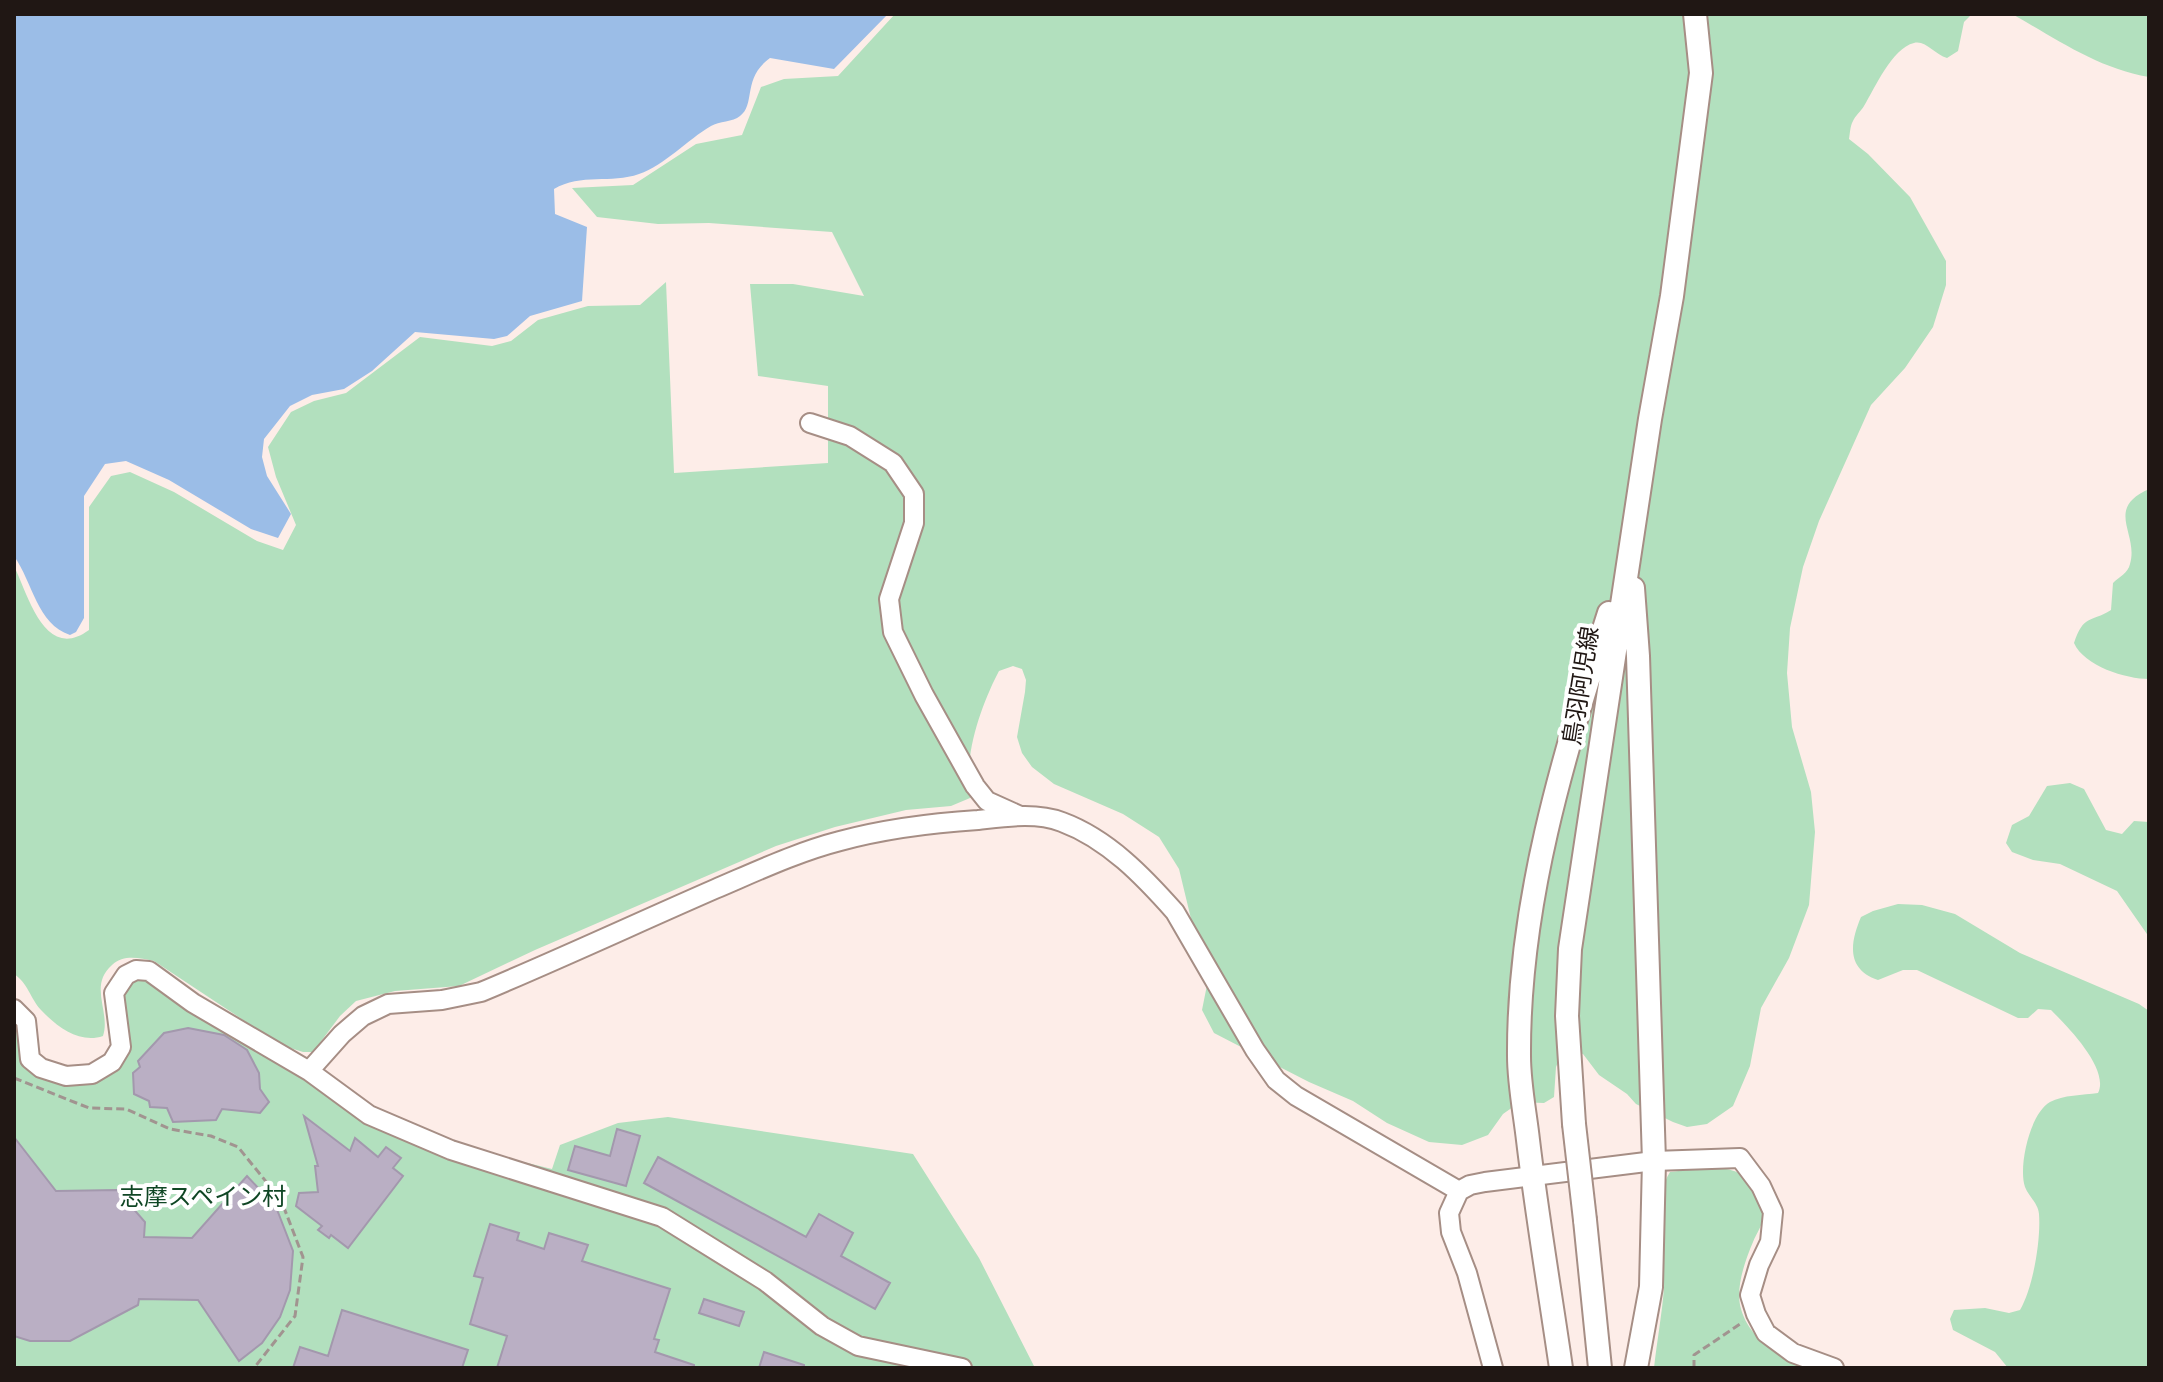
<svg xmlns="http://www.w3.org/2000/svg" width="2163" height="1382" viewBox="0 0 2163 1382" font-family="Overpass,'Noto Sans JP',sans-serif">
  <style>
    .green { fill: #b2e0be }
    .water { fill: #9bbde7 }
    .building { fill: #baafc4; stroke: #a398ad; stroke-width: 2 }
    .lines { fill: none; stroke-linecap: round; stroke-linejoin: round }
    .minor-casing { stroke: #a68e85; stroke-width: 22 }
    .major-casing { stroke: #a68e85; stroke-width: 26 }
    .path { stroke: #a19490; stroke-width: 3; stroke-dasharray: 8 4; stroke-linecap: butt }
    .minor { stroke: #fff; stroke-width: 18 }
    .major { stroke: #fff; stroke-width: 22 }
    .major-bridge-casing { stroke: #a68e85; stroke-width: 26; stroke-linecap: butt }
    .major-bridge { stroke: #fff; stroke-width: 22 }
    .labels { text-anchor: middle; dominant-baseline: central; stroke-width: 8; stroke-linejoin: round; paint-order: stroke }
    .street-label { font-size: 24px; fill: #201714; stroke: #fff }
    .park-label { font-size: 24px; fill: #0f4624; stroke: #fff }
  </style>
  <rect width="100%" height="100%" fill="#fdede8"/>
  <path class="green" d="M895,14H1972L1964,22L1958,51L1947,58C1935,55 1926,40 1914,43C1892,48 1875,88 1864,106C1861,111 1855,116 1853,121C1850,126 1850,134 1849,139L1868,154L1910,197L1946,261V285L1933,327L1905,368L1871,405L1819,521L1803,567L1790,628L1787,673L1792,727L1811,792L1815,832L1809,905L1789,958L1761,1008L1750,1066L1733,1106L1707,1124L1687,1127L1673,1122L1636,1104L1627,1094L1599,1075L1583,1054L1573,1051L1561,1055L1556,1067L1554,1097L1544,1103L1520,1102L1503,1114L1488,1135L1462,1145L1429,1142L1387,1123L1353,1101L1309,1082L1214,1033L1202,1010L1207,985L1179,869L1159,837L1123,814L1054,784L1032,767L1022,753L1017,737L1025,692L1026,680L1022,669L1013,666L999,671C984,699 959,763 974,792L970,798L951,806L906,810L835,827L776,846L535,950L459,986L395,991L356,1001L340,1016L313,1052H303L281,1045L154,961C139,958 124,954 112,965C88,986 111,1012 103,1036C80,1044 57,1027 41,1010C30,998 28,983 14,974V566C29,597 45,662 89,630V507L111,476L130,472L174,492L257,541L283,550L296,525L276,477L268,447L291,412L314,401L346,393L420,337L492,346L511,341L538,320L588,306L640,305L666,282L674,473L828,463V386L758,376L750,284H793L864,296L832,232L709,223L658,224L597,217L572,188L633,185L696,144L742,135L761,87L784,79L838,76Z
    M2012,14H2149V77C2097,68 2057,39 2012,14Z
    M2149,489V679C2126,679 2084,666 2074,643C2084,614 2090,623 2111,610L2113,583C2119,577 2128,573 2130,564C2139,533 2104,509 2149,489Z
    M2070,783L2084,789L2106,830L2122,834L2134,821L2149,822V937L2117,891L2060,864L2033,860L2012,852L2006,843L2012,825L2029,816L2047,786Z
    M1898,904L1922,905L1955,914L2020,953L2139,1004L2149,1011V1368H2008L1995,1352L1953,1330L1950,1319L1954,1310L1985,1308L2009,1313L2020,1310C2033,1288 2041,1240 2039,1214C2038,1203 2029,1197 2025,1187C2018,1167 2030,1113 2050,1102C2063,1095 2083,1095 2098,1093C2110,1069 2067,1026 2051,1010L2038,1009L2028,1018H2018L1917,970H1903L1878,980C1846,969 1850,943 1861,917L1873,911Z
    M123,968L183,986L256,1029L291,1054L302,1059L389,1116L453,1145L552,1169L560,1145L618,1123L668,1117L913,1154L979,1258L1035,1368H14V999C44,1014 22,1041 43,1062C51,1070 61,1069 72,1069C128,1068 113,1026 108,986Z
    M1713,1167C1732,1169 1746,1172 1754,1190C1757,1197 1763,1205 1763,1213C1764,1224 1757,1232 1753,1242C1745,1261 1735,1288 1741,1309C1750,1340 1777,1352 1802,1368H1654C1657,1341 1662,1314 1664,1288C1665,1254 1652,1200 1670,1172Z"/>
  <path class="water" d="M14,14H888L834,69L770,58C742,78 756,104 740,116C733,122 719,121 711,126C687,140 665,165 639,174C611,184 581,173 554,189L555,214L587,227L582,301L530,316L507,336L494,339L415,332L372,371L344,389L312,395L290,406L264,439L262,457L267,476L291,514L278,538L251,529L169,480L126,461L105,464L84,496V618L76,632L70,635C37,624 33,583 14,556Z"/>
  <path class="building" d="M188,1028L224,1035L247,1050L259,1073L260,1089L269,1102L260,1113L222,1109L216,1120L173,1122L167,1108L150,1107L149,1101L134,1094L133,1073L140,1067L138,1061L164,1033Z
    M304,1116L350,1151L355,1138L378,1157L386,1147L401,1158L393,1168L403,1176L348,1248L331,1235L329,1238L318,1230L322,1226L296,1206L299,1193L318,1192L315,1166H318Z
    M617,1129L640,1136L626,1186L568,1170L575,1146L610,1156Z
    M14,1137L56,1191L117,1190L145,1222L144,1237L192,1238L247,1176L276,1207L293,1251L290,1290L280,1317L262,1343L239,1361L198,1300L139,1299L138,1305L70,1341H30L14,1336Z
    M658,1157L806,1237L819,1214L853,1233L841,1256L890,1283L875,1309L644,1183Z
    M490,1224L519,1233L517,1240L544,1249L549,1233L588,1245L582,1261L670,1289L654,1339L659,1340L655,1352L694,1365V1368H497L507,1336L470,1324L483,1278L474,1276Z
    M704,1299L744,1312L739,1326L699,1313Z
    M342,1310L468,1350L462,1368H293L300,1347L328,1356Z
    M764,1352L804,1365V1368H759Z"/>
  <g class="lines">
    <g class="minor-casing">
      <path id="minor" d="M810,423L850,436L893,463L914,494V523L889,599L893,632L924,695L975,786L987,801L1018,815
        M14,1009L26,1021L30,1059L41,1068L66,1076L92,1074L112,1062L121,1047L114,993L126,975L136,970L149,971L193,1003L309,1071L369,1115L451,1150L662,1217L765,1281L822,1326L858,1346L962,1368
        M309,1071L342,1034L363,1016L388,1004L442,1000L481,992C560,959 637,923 715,889C755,872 797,852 840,841C884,829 932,823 978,820C1005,817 1036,812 1062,822C1108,839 1144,877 1175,912L1255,1050L1276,1080L1296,1096L1459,1191
        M1493,1368L1467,1273L1451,1232L1449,1213L1459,1191L1470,1185L1485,1182L1654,1161L1740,1158L1761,1186L1773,1212L1770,1242L1759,1265L1750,1295L1756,1314L1766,1333L1793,1353L1834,1368"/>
    </g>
    <g class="major-casing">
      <path id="major" d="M1633,588L1638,656L1654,1161L1651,1287L1636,1368
        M1574,1124L1567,1016L1570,949L1650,419L1672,296L1701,73L1695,14
        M1585,1220L1600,1368
        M1561,1368C1550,1292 1537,1216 1528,1140C1525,1113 1519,1084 1519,1056C1518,903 1563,758 1609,613"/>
    </g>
    <path class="path" d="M14,1078L89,1108L126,1109L170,1129L211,1136L238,1147L281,1200L303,1257L295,1316L254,1368
      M1694,1368V1355L1743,1322"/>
    <use href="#minor" class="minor"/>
    <use href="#major" class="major"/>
    <g class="major-bridge-casing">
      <path id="major-bridge" d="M1574,1124L1585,1220"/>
    </g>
    <use href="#major-bridge" class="major-bridge"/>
  </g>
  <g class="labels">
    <g class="street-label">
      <text transform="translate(1583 686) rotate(-81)">鳥羽阿児線</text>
    </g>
    <g class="park-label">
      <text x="203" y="1199">志摩スペイン村</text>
    </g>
  </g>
  <rect width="2163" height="1382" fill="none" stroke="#201714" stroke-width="32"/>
</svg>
